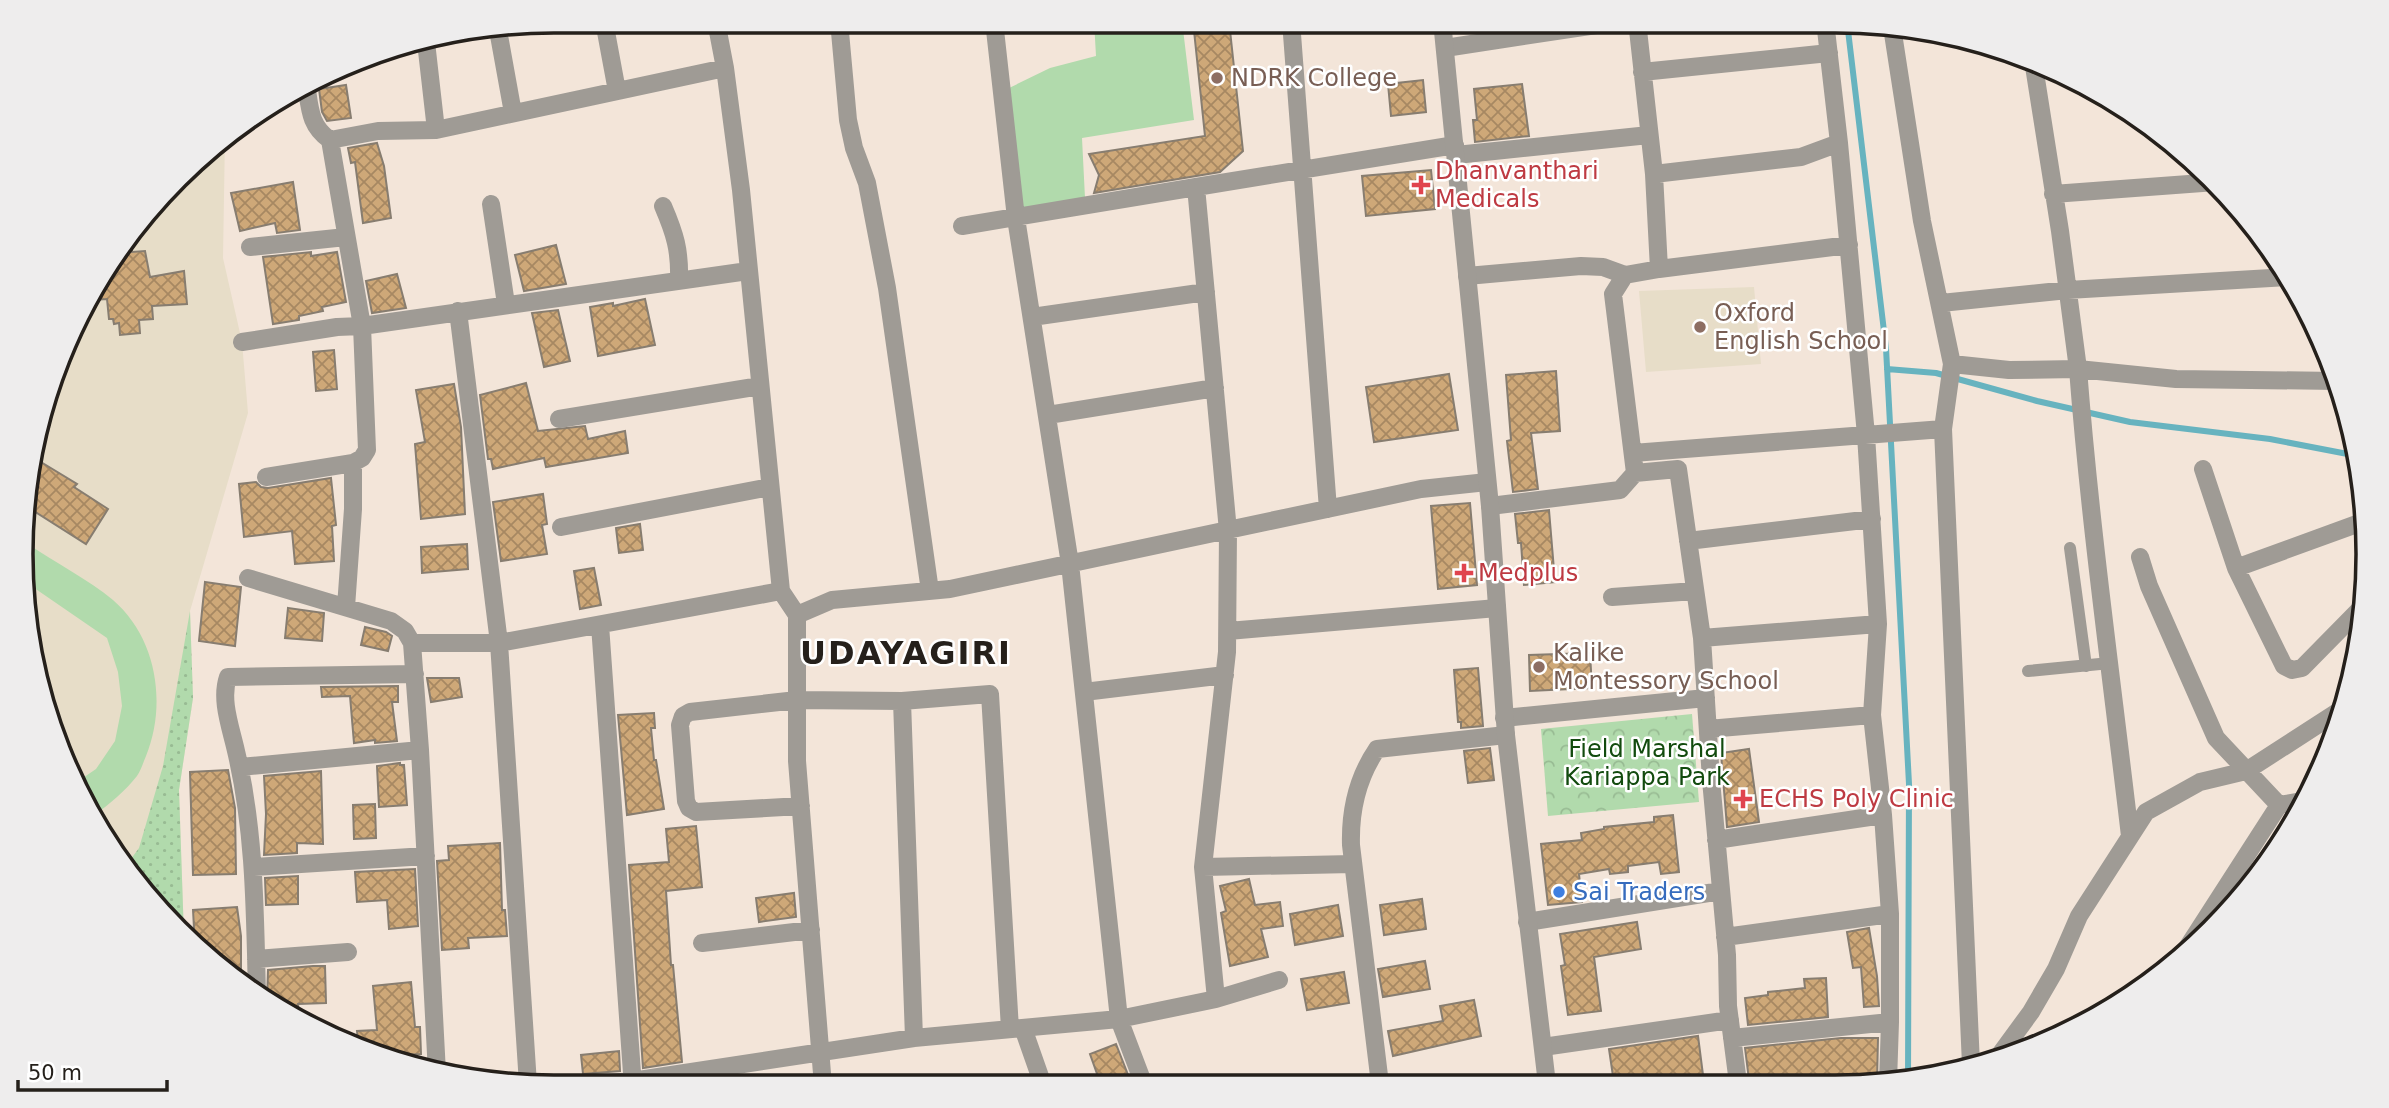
<svg xmlns="http://www.w3.org/2000/svg" width="2389" height="1108" viewBox="0 0 2389 1108" font-family="'DejaVu Sans',sans-serif">
  <style>
    .education { fill: #e7ddc8 }
    .grass { fill: url(#grass-dots) }
    .forest { fill: url(#forest-crowns) }
    .pitch { fill: #b1daac }
    .lines { fill: none; stroke-linecap: round; stroke-linejoin: round }
    .stream { stroke: #67b3bf; stroke-width: 6 }
    .building { fill: url(#building-cross-hatch); stroke: #877d70; stroke-width: 2 }
    .service { stroke: #9f9b95; stroke-width: 12 }
    .minor { stroke: #9f9b95; stroke-width: 18 }
    .tertiary { stroke: #9f9b95; stroke-width: 18 }
    .education-dot { fill: #8d6e63; stroke: #fff; stroke-width: 2.5 }
    .health-dot { fill: #e0444e; stroke: #fff; stroke-width: 2.5 }
    .shop-dot { fill: #3f7fe0; stroke: #fff; stroke-width: 2.5 }
    .labels { text-anchor: middle; dominant-baseline: central; stroke-width: 5; stroke-linejoin: round; paint-order: stroke }
    .education-label { font-size: 24px; fill: #785e54; stroke: #fff; text-anchor: start }
    .health-label { font-size: 24px; fill: #be3a42; stroke: #fff; text-anchor: start }
    .park-label { font-size: 24px; fill: #124b0e; stroke: #fff }
    .shop-label { font-size: 24px; fill: #366cbe; stroke: #fff; text-anchor: start }
    .district-label { font-size: 32px; font-weight: bold; letter-spacing: 2px; fill: #25201b; stroke: #fff }
    .rim { fill: none; stroke: #25201b; stroke-width: 3.5 }
  </style>
  <defs>
    <pattern id="grass-dots" width="8" height="8" patternUnits="userSpaceOnUse" patternTransform="scale(1.75)"><rect width="8" height="8" fill="#b1daac"/><path d="M2 2h.1M6 6h.1" fill="none" stroke="#98bb93" stroke-width="1.8" stroke-linecap="round"/></pattern>
    <pattern id="forest-crowns" width="20" height="18" patternUnits="userSpaceOnUse" patternTransform="scale(1.75)"><rect width="20" height="18" fill="#b1daac"/><path d="M2 6a3 3 0 1 1 6 0M12 15a3 3 0 1 1 6 0" fill="none" stroke="#98bb93"/></pattern>
    <pattern id="building-cross-hatch" width="8" height="8" patternUnits="userSpaceOnUse" patternTransform="scale(1.75)"><rect width="8" height="8" fill="#cea878"/><path d="M0 0l8 8M0 8l8-8" fill="none" stroke="#a78862"/></pattern>
  </defs>
  <rect width="100%" height="100%" fill="#f3e5d9"/>
  <path class="education" d="M225,135L223,258L242,342L248,413L190,611L193,698L179,790L184,937L177,931L76,790L26,623L31,450L93,287L154,202Z
    M1754,287L1761,364L1646,372L1639,291Z"/>
  <path class="grass" d="M190,611L193,698L179,790L184,937L177,931L128,863L139,848L163,766Z"/>
  <path class="forest" d="M1692,714L1699,802L1548,816L1541,729Z"/>
  <path class="pitch" d="M1094,21H1182L1194,120L1082,138L1085,198L1023,209L1005,90L1050,68L1096,56Z
    M28,544C54,562 89,580 113,600C157,638 167,704 146,756C143,763 141,770 137,776C125,791 110,804 94,815L76,790L74,784L96,769L115,741L122,706L118,672L107,638L27,583Z"/>
  <g class="lines">
    <path class="stream" d="M1847,22L1886,348L1909,784L1908,1082
      M1887,369L1936,373L2037,401L2130,422L2270,439L2358,456"/>
  </g>
  <path class="building" d="M1193,21H1229L1243,151L1220,172L1094,193L1099,175L1089,154L1205,136Z
    M1423,80L1426,112L1391,116L1388,84Z
    M1522,84L1529,136L1475,142L1473,120H1477L1474,89Z
    M346,85L351,118L327,121L322,112L319,89Z
    M377,143L384,166L391,218L363,223L355,162L351,163L348,148Z
    M1431,170L1435,209L1366,216L1362,176Z
    M293,182L300,230L277,233L275,223L240,231L231,193Z
    M131,234L132,252L145,251L150,277L184,271L187,304L152,306L153,319L139,320L140,333L120,335L119,323L114,324L113,319H109L107,299L94,300L93,287Z
    M556,245L566,284L524,291L515,255Z
    M311,252V256L337,252L346,302L322,307L323,311L299,316V320L273,324L263,257Z
    M397,274L406,308L372,313L366,281Z
    M645,299L655,345L598,356L590,307L613,303V306Z
    M558,310L570,361L544,367L532,313Z
    M334,350L337,389L316,391L313,352Z
    M1556,371L1560,431L1531,433L1538,489L1513,492L1507,441L1511,440L1506,375Z
    M1449,374L1458,430L1374,442L1366,387Z
    M526,383L538,431L585,426L588,439L625,431L628,453L546,467L544,458L493,469L491,459H488L480,395Z
    M454,384L461,427L465,514L421,519L415,444L425,442L416,390Z
    M31,456L77,484L74,487L108,509L86,544L29,508Z
    M331,478L336,525L332,526L334,561L295,564L292,531L244,537L239,484L256,482L261,487L268,488Z
    M543,494L547,524L542,525L547,554L501,561L493,502Z
    M1470,503L1477,585L1438,589L1431,506Z
    M1549,510L1555,582L1524,585L1521,543H1518L1515,514Z
    M640,524L643,550L619,553L616,528Z
    M467,544L468,569L422,573L421,547Z
    M594,568L601,605L580,609L574,571Z
    M205,582L241,587L235,646L199,641Z
    M288,608L324,613L322,641L285,638Z
    M365,627L386,632L392,636L388,651L361,645Z
    M1590,653L1592,688L1530,691L1529,655Z
    M1478,668L1483,726L1461,728V722H1458L1454,670Z
    M427,678H459L462,697L431,702Z
    M398,686V702H392L397,741L375,743V740L354,743L350,696L322,697L321,687Z
    M654,713L655,728H651L654,760H656L664,809L627,815L618,715Z
    M1490,748L1494,780L1468,783L1464,751Z
    M1749,749L1759,822L1727,827L1721,753Z
    M400,763V765H404L407,805L379,807L377,766Z
    M228,770L235,808L236,874L193,875L190,772Z
    M321,771L323,844L297,843V853L264,855L266,814L264,776Z
    M375,804L376,838L354,839L353,805Z
    M1673,815L1679,872L1661,874L1659,862L1628,866V872L1610,874L1609,869L1579,874L1582,902L1548,905L1541,844L1582,840L1581,833L1604,829V827L1654,822V817Z
    M696,826L702,887L666,891L671,965H673L682,1062L643,1068L629,865L669,862L666,829Z
    M500,843L502,910H505L507,936L468,938L469,948L442,950L437,861L449,860L448,846Z
    M415,869L418,926L389,929L387,900L357,902L355,872Z
    M298,876V904L266,905L265,878Z
    M1249,879L1255,905L1280,902L1283,926L1261,929L1268,957L1230,966L1221,913L1226,911L1220,886Z
    M794,893L796,917L759,922L756,898Z
    M1422,899L1426,929L1384,935L1380,905Z
    M1338,905L1343,936L1295,945L1290,914Z
    M237,907L241,936V983L195,946L193,910Z
    M1637,922L1641,949L1594,957L1601,1011L1568,1015L1561,966L1565,965L1560,934Z
    M1869,928L1877,976L1879,1006L1864,1007L1861,967L1853,968L1847,932Z
    M1425,961L1430,989L1383,997L1378,969Z
    M313,966H325L326,1003L298,1004L299,1019L267,1002L268,970Z
    M1344,972L1349,1003L1307,1010L1301,979Z
    M1826,978L1828,1017L1748,1025L1745,998L1768,995V992L1805,988L1804,979Z
    M411,982L415,1027H420L421,1054L383,1056L359,1049L357,1031L377,1030L373,986Z
    M1474,1000L1481,1036L1393,1056L1388,1031L1443,1021L1440,1006Z
    M1698,1036L1703,1075L1648,1083H1614L1609,1049Z
    M1841,1038H1878L1877,1082L1824,1083L1823,1075L1768,1082V1078L1749,1080L1745,1048Z
    M1116,1044L1132,1085H1101L1090,1054Z
    M619,1051L620,1071L583,1074L581,1055Z"/>
  <g class="lines">
    <path class="service" d="M2070,548L2086,666
      M2028,671L2110,663"/>
    <path class="minor" d="M604,21L617,91
      M839,21L848,120L854,148L867,183L887,288L930,591
      M994,21L1016,218L1070,564L1119,1019L1216,999L1203,867L1227,652L1228,531L1196,187L1455,145
      M1291,21L1328,509
      M1637,21L1654,174L1801,157L1839,143L1825,21
      M498,30L513,113
      M426,42L436,130
      M1445,48L1623,21
      M1642,72L1829,53
      M307,90C310,111 311,127 330,140
      M1839,143L1866,435L1878,624L1872,715L1883,815L1890,914V1022L1888,1082
      M1456,155L1649,135
      M2053,194L2216,182
      M491,204L506,304
      M663,206C675,234 680,250 679,281
      M962,226L1196,187
      M250,247L346,237
      M1659,269L1849,245
      M1467,276L1581,266L1603,267L1625,275
      M1941,303L2068,290L2288,277
      M1032,317L1206,292
      M242,342L337,327L362,326L748,271
      M1952,364L2009,370L2078,369L2060,231L2033,60
      M1048,415L1215,388
      M559,419L760,386
      M1943,429L1971,1065
      M1633,453L1943,429L1952,364L1922,221L1892,27
      M2203,469L2236,568L2284,666L2292,670L2302,668L2363,606
      M1635,473L1678,469L1702,638L1711,780L1727,955L1728,1006L1738,1083
      M266,477L353,463L362,458L367,450L362,326L330,140L378,131L436,130L725,68
      M1490,506L1620,490L1635,473L1613,294L1625,275L1659,269L1654,174
      M561,527L770,487
      M1688,541L1872,519
      M2140,557L2149,586L2216,738L2279,805
      M2236,568L2365,521
      M248,578L391,621L405,631L412,643L420,750L437,1073
      M781,591L797,615V761L823,1086
      M1612,597L1695,591
      M346,607L353,509V463
      M797,615L832,600L950,589L1421,489L1487,482
      M600,625L633,1087
      M1228,631L1497,608
      M1702,638L1878,624
      M412,643H499L458,311
      M1084,692L1225,675
      M902,701L990,694L1010,1029
      M1504,718L1706,698
      M1708,729L1872,715
      M240,767L420,750
      M2279,805L2303,801
      M801,806L696,812L689,808L686,801L680,725L683,716L690,712L797,700L902,701L914,1038
      M2130,836C2112,681 2090,525 2078,369L2176,379L2337,381
      M1716,840L1883,815
      M254,867L426,856
      M1203,867L1353,864
      M1527,922L1721,891
      M1725,937L1890,914
      M702,943L811,930
      M2183,954L2279,805
      M256,959L348,952
      M257,997C255,914 255,831 236,751C231,728 220,700 228,677L415,674
      M1216,999L1279,980
      M1023,1028L1043,1085
      M1732,1038L1890,1022
      M1543,1047L1730,1020
      M1998,1057L2031,1012L2056,969L2079,916L2146,812L2200,782L2246,771L2342,709
      M528,1084L499,643L781,591L741,190L725,68L716,21
      M1380,1084L1351,845C1350,811 1358,777 1377,749L1506,735
      M562,1087L632,1081L914,1038L1119,1019L1144,1085"/>
    <path class="tertiary" d="M1442,21L1490,506L1506,735L1547,1084"/>
  </g>
  <g class="education-dot">
    <circle cx="1217" cy="78" r="7"/>
    <circle cx="1700" cy="327" r="7"/>
    <circle cx="1539" cy="667" r="7"/>
  </g>
  <g class="health-dot">
    <path d="M1417.5 174.5h7v7h7v7h-7v7h-7v-7h-7v-7h7z"/>
    <path d="M1460.5 562.5h7v7h7v7h-7v7h-7v-7h-7v-7h7z"/>
    <path d="M1739.5 788.5h7v7h7v7h-7v7h-7v-7h-7v-7h7z"/>
  </g>
  <circle class="shop-dot" cx="1559" cy="892" r="7"/>
  <g class="labels">
    <g class="education-label">
      <text x="1231" y="78">NDRK College</text>
      <text x="1714" y="313">Oxford<tspan x="1714" dy="28">English School</tspan></text>
      <text x="1553" y="653">Kalike<tspan x="1553" dy="28">Montessory School</tspan></text>
    </g>
    <g class="health-label">
      <text x="1435" y="171">Dhanvanthari<tspan x="1435" dy="28">Medicals</tspan></text>
      <text x="1478" y="573">Medplus</text>
      <text x="1759" y="799">ECHS Poly Clinic</text>
    </g>
    <g class="park-label">
      <text x="1647" y="749">Field Marshal<tspan x="1647" dy="28">Kariappa Park</tspan></text>
    </g>
    <g class="shop-label">
      <text x="1573" y="892">Sai Traders</text>
    </g>
    <g class="district-label">
      <text x="906" y="653">UDAYAGIRI</text>
    </g>
  </g>
  <path d="M0 0H2389V1108H0ZM554 33H1835A521 521 0 0 1 2356 554V554A521 521 0 0 1 1835 1075H554A521 521 0 0 1 33 554V554A521 521 0 0 1 554 33Z" fill="#eeeded" fill-rule="evenodd"/>
  <path class="rim" d="M554 33H1835A521 521 0 0 1 2356 554V554A521 521 0 0 1 1835 1075H554A521 521 0 0 1 33 554V554A521 521 0 0 1 554 33Z"/>
  <path d="M18 1080v10h149v-10" fill="none" stroke="#25201b" stroke-width="3.5"/>
  <text x="28" y="1080" font-size="21" fill="#25201b" stroke="#ffffff" stroke-width="5" paint-order="stroke">50 m</text>
</svg>
